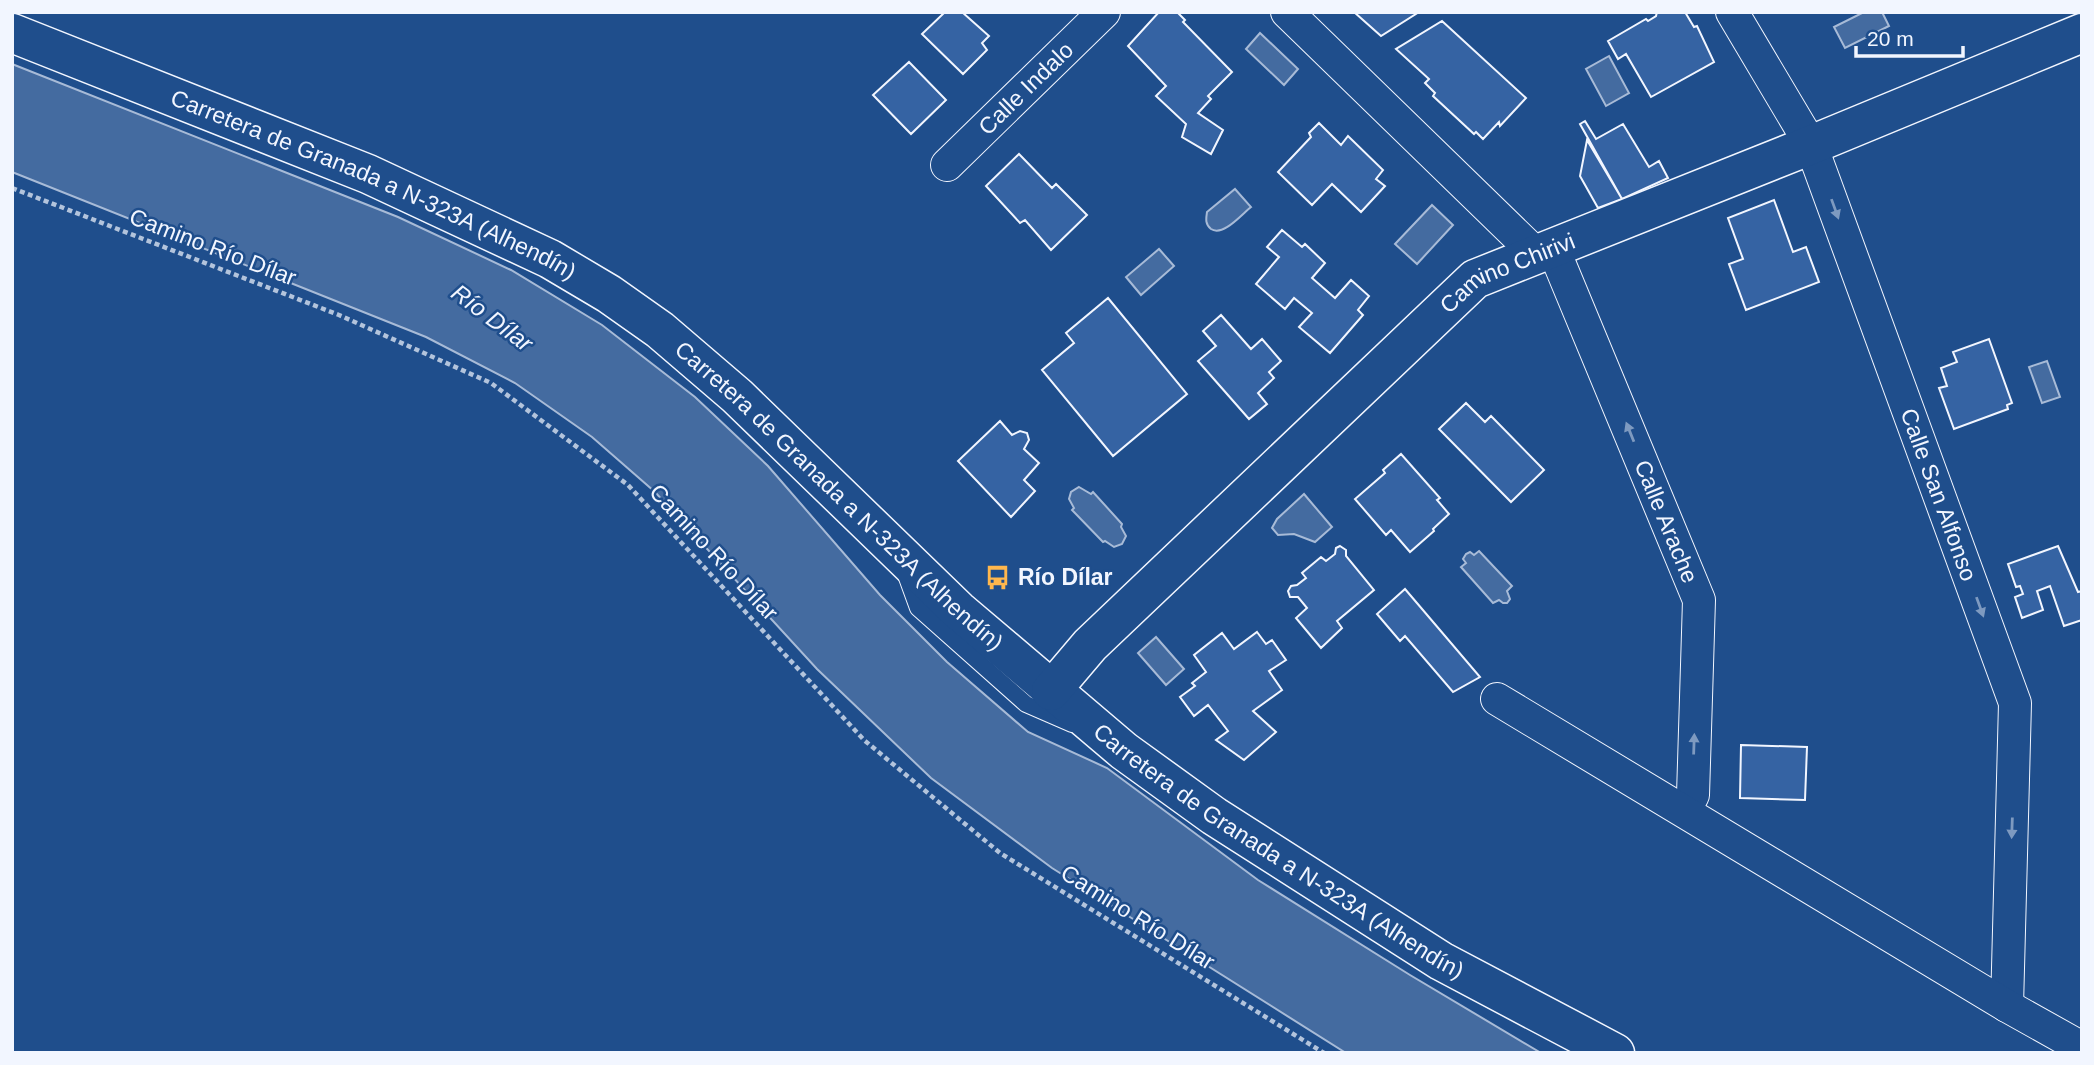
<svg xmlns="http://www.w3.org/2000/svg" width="2094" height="1065" font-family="Helvetica,sans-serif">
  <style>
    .water { fill: #446ba0; stroke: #a8bbd7; stroke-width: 2 }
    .building { fill: #3563a3; stroke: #f2f6ff; stroke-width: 2 }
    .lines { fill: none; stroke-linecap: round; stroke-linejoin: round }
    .lane-casing { stroke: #f2f6ff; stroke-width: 18 }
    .street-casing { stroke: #f2f6ff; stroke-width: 34 }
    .secondary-casing { stroke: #f2f6ff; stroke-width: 41 }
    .path { stroke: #b3c4dc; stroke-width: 4.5; stroke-dasharray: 5 3.5; stroke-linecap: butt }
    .lane { stroke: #1f4e8c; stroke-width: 16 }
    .street { stroke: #1f4e8c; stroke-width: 32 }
    .secondary { stroke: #1f4e8c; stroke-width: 38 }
    .oneway { fill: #7e9ac0 }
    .labels { text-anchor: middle; stroke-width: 5; stroke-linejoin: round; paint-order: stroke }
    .street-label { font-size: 23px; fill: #f2f6ff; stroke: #1f4e8c }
    .poi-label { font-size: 23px; font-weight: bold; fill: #f2f6ff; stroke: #1f4e8c; text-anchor: start }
    .water-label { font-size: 24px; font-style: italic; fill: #f2f6ff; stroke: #1f4e8c }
  </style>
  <rect width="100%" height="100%" fill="#1f4e8c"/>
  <path class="water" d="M1864 12H1882L1889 26 1845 48 1834 27Z
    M1260 33 1298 69 1284 85 1246 49Z
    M1609 56 1629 93 1606 106 1586 69Z
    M12 64 398 217 511 270 602 325 695 397 768 466 880 595 947 662 1028 732 1107 768 1258 880 1410 975 1541 1053H1346L1052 868 931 778 817 669 655 492 592 437 515 383 426 337 12 172Z
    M1235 189 1251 207C1242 214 1223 237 1211 229 1205 224 1206 219 1207 212Z
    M1432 205 1453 225 1417 264 1395 244Z
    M1159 249 1174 266 1141 295 1126 277Z
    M2047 361 2060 397 2042 403 2029 367Z
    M1079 487 1091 494 1093 492 1122 524 1121 527 1126 536 1122 544 1114 547 1105 541 1103 542 1072 510 1074 508 1069 499 1071 492Z
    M1304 494 1332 527 1315 542 1294 534 1278 535 1272 528 1277 519Z
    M1479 551 1512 586 1507 591 1510 599 1507 603H1503L1499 600 1493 603 1461 567 1466 563 1463 559 1466 554 1470 552 1474 555Z
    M1156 637 1184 669 1166 685 1138 653Z"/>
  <path class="building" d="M945 12H962L989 36 982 43 987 50 963 74 922 34Z
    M1159 12H1177L1185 20 1183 22 1232 72 1208 96 1211 99 1198 113 1223 130 1211 154 1182 137 1186 124 1156 96 1166 86 1128 46Z
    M1354 12H1419L1381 36Z
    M1657 12H1685L1694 27 1697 26 1714 62 1651 97 1626 54 1618 59 1608 41 1646 19 1648 21 1656 16Z
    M1442 21 1526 98 1500 126 1499 122 1483 139 1476 132 1474 134 1433 96 1435 93 1425 83 1429 79 1396 49Z
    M909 62 946 100 911 134 873 95Z
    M1585 121 1596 139 1623 124 1649 167 1659 161 1668 178 1622 199 1580 124Z
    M1319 123 1341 145 1348 136 1383 170 1376 179 1385 186 1361 212 1332 184 1312 205 1278 172 1311 137 1309 133Z
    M1587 140 1622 199 1598 208 1580 176Z
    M1019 154 1052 188 1056 184 1087 215 1051 250 1025 220 1020 223 986 186Z
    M1774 200 1793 252 1806 247 1819 282 1746 310 1729 264 1743 259 1728 218Z
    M1282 230 1302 247 1305 244 1325 263 1312 278 1335 298 1351 280 1369 296 1358 310 1363 315 1330 353 1299 327 1312 313 1294 298 1285 309 1256 284 1279 257 1267 247Z
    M1108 298 1187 394 1113 456 1042 370 1074 343 1066 333Z
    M1221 315 1251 349 1262 339 1281 361 1269 372 1274 378 1258 393 1267 404 1249 419 1198 361 1216 346 1203 331Z
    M1989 339 2012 403 2007 405 2008 409 1954 429 1939 388 1947 386 1941 368 1957 362 1953 352Z
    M1466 403 1485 422 1491 416 1544 470 1511 502 1439 429Z
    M1000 421 1012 435 1020 431 1027 433 1029 440 1024 449 1039 463 1024 480 1035 491 1011 517 958 461Z
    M1401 454 1440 498 1437 500 1449 514 1433 529 1434 531 1410 552 1391 530 1386 535 1355 499 1385 473 1383 470Z
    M1340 546 1346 550V556L1374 590 1337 621 1342 628 1321 648 1296 618 1307 608 1298 597H1290L1288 591 1291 586 1297 585 1306 578 1302 573 1321 557 1326 561 1335 554 1336 548Z
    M2058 546 2078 592 2082 591V620L2064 626 2050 586 2037 591 2043 610 2022 618 2015 597 2023 594 2020 586 2016 587 2008 564Z
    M1405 589 1480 677 1453 692 1405 636 1400 641 1377 614Z
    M1257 632 1266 644 1272 640 1286 660 1269 671 1282 690 1253 711 1276 732 1244 760 1216 740 1228 731 1208 705 1194 716 1180 697 1195 686 1192 683 1206 672 1194 655 1222 633 1234 649Z
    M1741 745 1807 747 1805 800 1740 798Z"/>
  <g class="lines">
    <defs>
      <path id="lane" d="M906 575 918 608 1026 704 1072 724"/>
      <g id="street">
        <path d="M1287 12 1536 254"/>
        <path id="s1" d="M1732 12 1811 145 2015 703 2007 1006"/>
        <path id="s2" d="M947 165 1104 12"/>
        <path id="s3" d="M1553 248 1699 600 1693 795 1685 810"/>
        <path d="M1497 699 2007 1006 2082 1048"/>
      </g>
      <g id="secondary">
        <path id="s4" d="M12 33 368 174 550 259 609 294 660 330 737 396 958 610 1124 751 1214 816 1441 961 1615 1053"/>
        <path id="s5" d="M1051 691 1090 645 1475 279 1811 145 2082 33"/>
      </g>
    </defs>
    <use href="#lane" class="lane-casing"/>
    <use href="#street" class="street-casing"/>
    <use href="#secondary" class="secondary-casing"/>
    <path class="path" d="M12 188 339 315 491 383 628 485 864 740 1000 853 1324 1053"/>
    <use href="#lane" class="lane"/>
    <use href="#street" class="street"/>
    <use href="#secondary" class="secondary"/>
  </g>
  <defs><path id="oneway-solid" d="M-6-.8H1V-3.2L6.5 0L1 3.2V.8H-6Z" transform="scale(1.75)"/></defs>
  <g class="oneway">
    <use href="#oneway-solid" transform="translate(1835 209) rotate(70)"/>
    <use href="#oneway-solid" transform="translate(1630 432) rotate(-112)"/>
    <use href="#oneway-solid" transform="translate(1980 607) rotate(70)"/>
    <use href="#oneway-solid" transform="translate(1694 744) rotate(-88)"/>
    <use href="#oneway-solid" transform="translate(2012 828) rotate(92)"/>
  </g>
  <defs>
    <symbol id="bus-bare" viewBox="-9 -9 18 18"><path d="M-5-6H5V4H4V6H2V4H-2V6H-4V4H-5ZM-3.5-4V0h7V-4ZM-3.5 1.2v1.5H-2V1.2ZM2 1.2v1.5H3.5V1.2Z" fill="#ffb74d" stroke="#1f4e8c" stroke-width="2.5" paint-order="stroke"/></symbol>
  </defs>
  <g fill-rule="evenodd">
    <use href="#bus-bare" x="980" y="560" width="35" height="35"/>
  </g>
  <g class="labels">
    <g class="street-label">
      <text dy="8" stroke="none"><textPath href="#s2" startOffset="110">Calle Indalo</textPath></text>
      <text dy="8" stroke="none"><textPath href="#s4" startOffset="392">Carretera de Granada a N-323A (Alhendín)</textPath></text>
      <text transform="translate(213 247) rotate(21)" y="8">Camino Río Dílar</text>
      <text dy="8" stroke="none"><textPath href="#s5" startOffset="623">Camino Chirivi</textPath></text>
      <text dy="8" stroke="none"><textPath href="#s1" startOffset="527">Calle San Alfonso</textPath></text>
      <text dy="8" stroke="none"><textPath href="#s4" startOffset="959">Carretera de Granada a N-323A (Alhendín)</textPath></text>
      <text dy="8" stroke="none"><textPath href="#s3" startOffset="296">Calle Arache</textPath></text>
      <text transform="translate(714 552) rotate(47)" y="8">Camino Río Dílar</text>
      <text dy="8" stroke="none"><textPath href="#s4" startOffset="1526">Carretera de Granada a N-323A (Alhendín)</textPath></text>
      <text transform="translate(1138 917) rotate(32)" y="8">Camino Río Dílar</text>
    </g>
    <g class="poi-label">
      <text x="1018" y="585">Río Dílar</text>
    </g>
    <g class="water-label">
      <text transform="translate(492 318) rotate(37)" y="8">Río Dílar</text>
    </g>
  </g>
  <rect width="2094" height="1065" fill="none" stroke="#f2f6ff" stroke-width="28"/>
  <path d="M1856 46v10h107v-10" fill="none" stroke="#f2f6ff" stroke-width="3.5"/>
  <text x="1867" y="46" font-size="21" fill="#f2f6ff" stroke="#1f4e8c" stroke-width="5" paint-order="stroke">20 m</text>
</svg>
